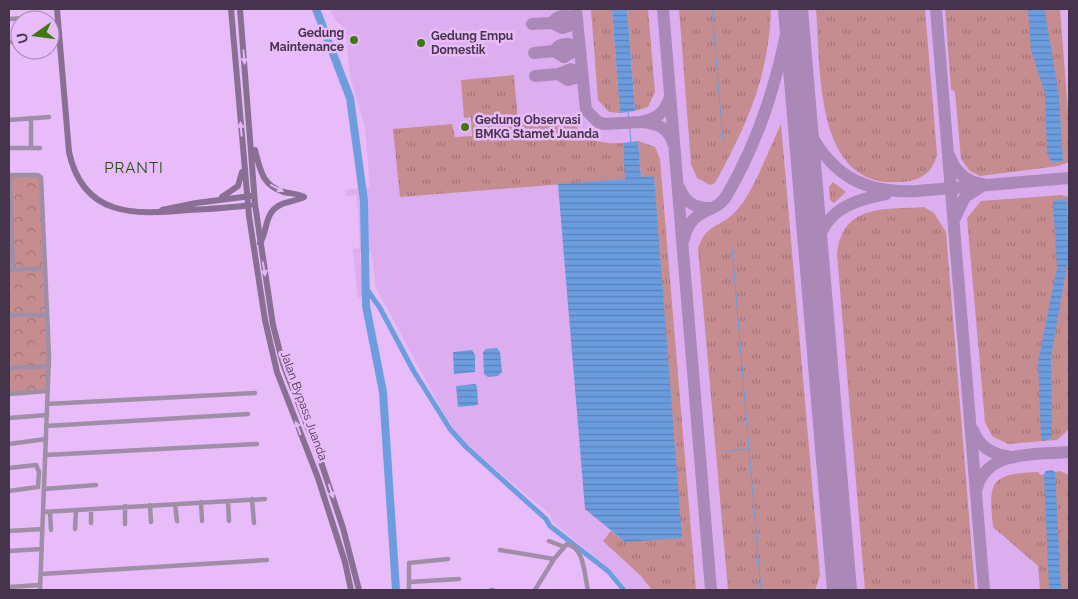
<svg xmlns="http://www.w3.org/2000/svg" width="1078" height="599" font-family="Raleway,sans-serif">
  <style>
    .built { fill: #dcaeef }
    .grass { fill: url(#grass-tufts) }
    .park { fill: url(#park-crowns) }
    .water { fill: url(#water-rules) }
    .lines { fill: none; stroke-linecap: round; stroke-linejoin: round }
    .stream { stroke: #6b9ddf; stroke-width: 1 }
    .canal { stroke: #6b9ddf; stroke-width: 5 }
    .river { stroke: #6b9ddf; stroke-width: 8 }
    .taxiway { stroke: #aa88b8; stroke-width: 12 }
    .runway { stroke: #aa88b8; stroke-width: 30 }
    .street { stroke: #a08ea8; stroke-width: 4.5 }
    .secondary { stroke: #896f94; stroke-width: 6 }
    .oneway { fill: #e2b8f4 }
    .poi-dot { fill: #3d7811; stroke: #e7bcf9; stroke-width: 2 }
    .labels { text-anchor: middle; stroke-width: 5; stroke-linejoin: round; paint-order: stroke }
    .poi-label { font-size: 12px; font-weight: bold; fill: #46344d; stroke: #e7bcf9; text-anchor: start }
    .street-label { font-size: 12px; fill: #46344d; stroke: #e7bcf9 }
    .quarter-label { font-size: 15px; letter-spacing: 1px; fill: #284e10; stroke: #e7bcf9 }
  </style>
  <defs>
    <pattern id="grass-tufts" width="24" height="20" patternUnits="userSpaceOnUse" patternTransform="scale(1.25)"><rect width="24" height="20" fill="#c68d90"/><path d="M3 7l-1-3M5 7V3M7 7l1-3M15 17l-1-3M17 17v-4M19 17l1-3" fill="none" stroke="#a37478"/></pattern>
    <pattern id="park-crowns" width="20" height="18" patternUnits="userSpaceOnUse" patternTransform="scale(1.25)"><rect width="20" height="18" fill="#c68d90"/><path d="M2 6a3 3 0 1 1 6 0M12 15a3 3 0 1 1 6 0" fill="none" stroke="#a37478"/></pattern>
    <pattern id="water-rules" width="6" height="5" patternUnits="userSpaceOnUse" patternTransform="scale(1.25)"><rect width="6" height="5" fill="#6b9ddf"/><path d="M0 2.5h6" fill="none" stroke="#5a81b7"/></pattern>
  </defs>
  <rect width="100%" height="100%" fill="#e7bcf9"/>
  <path class="built" d="M330 9H1069V590H629L610 569 553 522 550 514 471 449 454 429 443 412 376 288 371 253 360 254 364 296 358 298 353 249 360 248 357 195 346 196 345 190 370 187 365 127 350 77 346 34 342 26 335 20Z"/>
  <path class="grass" d="M591 9H612L620 113 609 112 598 100Z
    M627 9H648L655 92 648 107 635 111Z
    M679 9H771C769 76 747 125 715 183L710 185 697 178 691 164Z
    M816 9H925L937 154C933 173 920 181 901 182 813 190 821 67 816 9Z
    M945 9H1060L1069 124V162L1058 166 980 176 970 171 961 159 955 92 951 89Z
    M514 75 518 121 571 117C580 139 601 145 623 143L626 179 400 197 393 129 452 124 455 137 472 136 471 117 464 118 461 80Z
    M781 124 820 575 815 590H728L698 249C705 224 720 228 735 212 753 194 769 149 781 124Z
    M638 141 655 147 660 159 696 590H652L641 576 603 541 611 531 625 542 655 192 654 177H641Z
    M833 182 846 192 834 203 830 200 829 187Z
    M1061 195 1069 197V429L1057 440 1008 444 992 436 985 422 967 218 981 201Z
    M924 207 934 213 946 232 975 590H865L837 254C843 203 884 210 924 207Z
    M1060 471 1069 475V590H1040L1038 566 993 527C988 480 991 474 1038 472L1041 475Z"/>
  <path class="park" d="M9 175 40 176 49 348 47 391 9 394Z"/>
  <path class="water" d="M612 9H627L635 111 620 113Z
    M1028 9H1044L1045 12 1059 96 1063 161 1052 163 1047 153 1045 94 1031 50Z
    M638 141 641 177 654 176 682 538 625 542 585 509 558 184 625 179 623 143Z
    M1065 199 1067 202 1068 259 1051 357 1052 438 1043 441 1041 439 1038 362 1057 268 1053 201Z
    M497 348 500 352 502 372 498 376 488 377 484 374 483 352 486 349Z
    M472 350 475 355V372L454 374 453 352Z
    M475 384 477 386 478 405 458 407 456 386Z
    M1052 470 1055 472 1061 590H1049L1044 474 1046 471Z"/>
  <g class="lines">
    <path class="stream" d="M712 9 723 141
      M628 111 631 142
      M732 248 761 590
      M726 451 749 449"/>
    <path class="canal" d="M366 288 380 308 413 370 450 429 466 447 546 519 550 526 608 571 624 590"/>
    <path class="river" d="M316 9 350 98 364 201 366 306 383 392 396 590"/>
    <path class="taxiway" d="M576 9 586 110 598 122 604 124 641 122
      M663 9 711 590
      M936 9 984 590
      M532 24 552 23C559 13 567 15 577 20L571 25 562 28 552 23
      M534 53 554 51C561 41 569 43 579 48L564 57 554 51
      M558 74 568 80 582 76
      M535 76 558 74 571 69 582 75
      M670 96C666 112 657 119 641 122 656 123 668 127 673 143
      M803 120C828 172 859 194 917 191L1069 178
      M950 157C955 172 967 182 982 184
      M680 189C686 203 695 208 710 208
      M955 218 965 197 981 187
      M684 239C691 206 716 215 727 195 761 137 779 75 791 9
      M814 258C820 214 846 201 886 194
      M973 430C979 447 993 455 1011 457
      M977 488C987 449 1038 455 1069 452"/>
    <path class="runway" d="M793 9 842 590"/>
    <path class="street" d="M9 19 25 18
      M9 42H20
      M9 120 49 117
      M9 148H40
      M31 148V118
      M9 175H38L41 177 49 356 40 590
      M10 175 13 270
      M9 270 45 268
      M9 315H47
      M9 368 49 366
      M9 394 48 391
      M47 404 255 393
      M9 418 47 415
      M46 426 248 414
      M9 444 46 439
      M45 455 257 444
      M9 468 36 465 39 472 38 487 9 491
      M44 489 96 485
      M252 499 254 523
      M228 501 229 521
      M201 502 202 521
      M175 504 177 521
      M150 505 151 522
      M125 506V524
      M91 509V523
      M43 512 265 499
      M50 512 51 530
      M75 529 76 510
      M9 531 42 529
      M549 541 562 546
      M500 550 554 559
      M9 551 42 549
      M41 574 267 560
      M409 582 459 579
      M9 587 40 585
      M409 590V563L448 559
      M491 590H493
      M535 590 554 559 567 544C585 548 584 575 588 590"/>
    <path class="secondary" d="M57 9 69 152C83 217 134 215 188 210 209 209 230 208 250 205
      M231 9 249 216 265 320 277 372 318 478 345 562 351 590
      M240 9 255 204 273 325 283 364 319 456 343 528 359 590
      M255 150C260 169 262 186 284 192 291 194 297 193 304 197
      M222 197 238 186 242 172
      M162 210 196 203 251 196
      M260 243C268 231 264 213 280 205 288 201 297 201 304 197"/>
  </g>
  <defs><path id="oneway-solid" d="M-6-.8H1V-3.2L6.5 0L1 3.2V.8H-6Z" transform="scale(1.25)"/></defs>
  <g class="oneway">
    <use href="#oneway-solid" transform="translate(244 57) rotate(85)"/>
    <use href="#oneway-solid" transform="translate(241 129) rotate(-95)"/>
    <use href="#oneway-solid" transform="translate(277 188) rotate(27)"/>
    <use href="#oneway-solid" transform="translate(264 269) rotate(81)"/>
    <use href="#oneway-solid" transform="translate(298 428) rotate(-111)"/>
    <use href="#oneway-solid" transform="translate(331 491) rotate(71)"/>
  </g>
  <g class="poi-dot">
    <circle cx="354" cy="40" r="5"/>
    <circle cx="421" cy="43" r="5"/>
    <circle cx="465" cy="127" r="5"/>
  </g>
  <g class="labels">
    <g class="poi-label">
      <text x="344" y="37" text-anchor="end">Gedung<tspan x="344" dy="14">Maintenance</tspan></text>
      <text x="431" y="40">Gedung Empu<tspan x="431" dy="14">Domestik</tspan></text>
      <text x="475" y="124">Gedung Observasi<tspan x="475" dy="14">BMKG Stamet Juanda</tspan></text>
    </g>
    <g class="street-label">
      <text transform="translate(304 406) rotate(70)" y="4">Jalan Bypass Juanda</text>
    </g>
    <g class="quarter-label">
      <text x="134" y="173">PRANTI</text>
    </g>
  </g>
  <rect width="1078" height="599" fill="none" stroke="#46344d" stroke-width="20"/>
  <g transform="translate(35 35) rotate(256)"><circle r="24" fill="#e7bcf9" stroke="#a786b4"/>
  <path d="M0-4L9 19L0 12L-9 19Z" fill="#3d7811"/>
  <text y="-8" font-size="14" font-weight="bold" text-anchor="middle" fill="#46344d">U</text>
  </g>
</svg>
